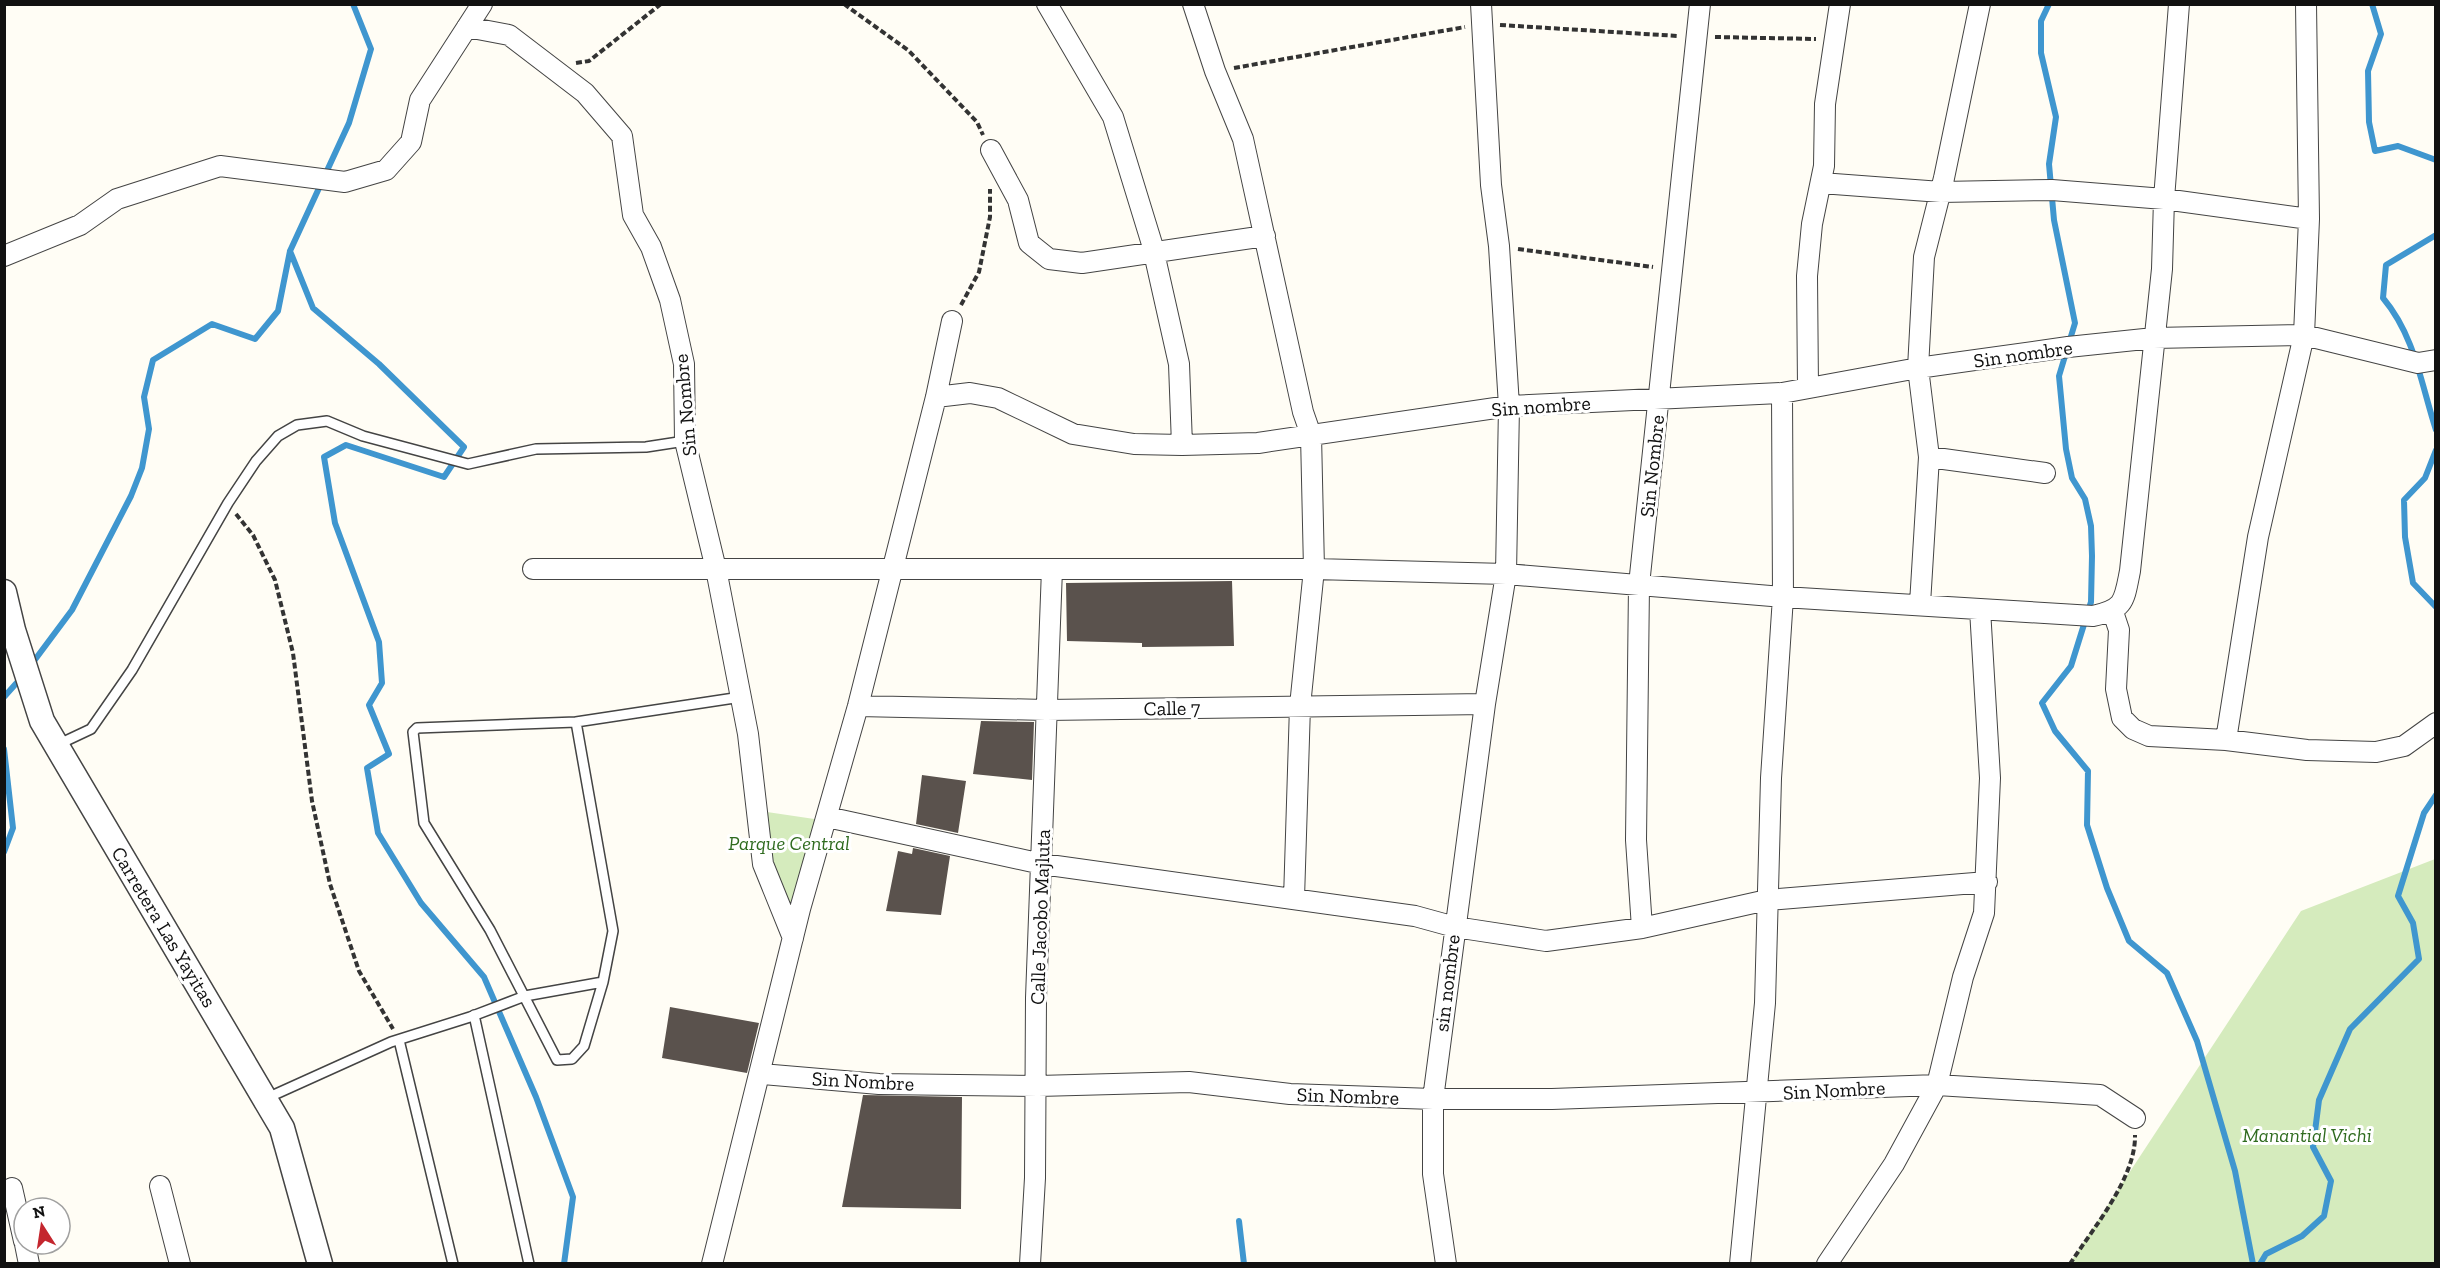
<svg xmlns="http://www.w3.org/2000/svg" width="2440" height="1268" font-family="'Zilla Slab',serif">
  <style>
    .green { fill: #d5ebbd }
    .lines { fill: none; stroke-linecap: round; stroke-linejoin: round }
    .stream { stroke: #3f96cf; stroke-width: 6 }
    .building { fill: #5a524d }
    .service-casing { stroke: #444; stroke-width: 12 }
    .minor-casing { stroke: #444; stroke-width: 22 }
    .tertiary-casing { stroke: #444; stroke-width: 27 }
    .path { stroke: #333; stroke-width: 4; stroke-dasharray: 6 3; stroke-linecap: butt }
    .service { stroke: #fff; stroke-width: 9 }
    .minor { stroke: #fff; stroke-width: 20 }
    .tertiary { stroke: #fff; stroke-width: 24 }
    .labels { text-anchor: middle; stroke-width: 6; stroke-linejoin: round; paint-order: stroke }
    .street-label { font-size: 20px; fill: #111; stroke: #fff }
    .park-label { font-size: 20px; font-style: italic; fill: #2f6b1f; stroke: #fff }
  </style>
  <rect width="100%" height="100%" fill="#fffdf5"/>
  <path class="green" d="M760 811 821 820 792 930 764 863Z
    M2435 859V1263H2070L2301 911Z"/>
  <g class="lines">
    <path class="stream" d="M2049 4 2041 21V53L2056 117 2049 164 2054 220 2075 323 2059 376 2066 449 2072 478 2085 499 2091 526 2092 556 2091 602 2071 666 2042 703 2055 731 2088 771 2087 825 2107 888 2129 941 2167 973 2197 1041 2235 1171 2253 1264
      M2372 4 2381 34 2368 71 2369 122 2375 151 2398 146 2436 160
      M2436 235 2386 265 2383 298C2415 336 2421 384 2436 430
      M290 251 313 308 379 364 464 447 444 477 346 445 324 457 335 523 379 642 382 683 369 705 389 754 367 768 378 833 421 903 484 977 536 1097 573 1197 564 1264
      M2436 450 2425 478 2404 500 2405 537 2413 583 2436 607
      M31 665 72 610 131 496 142 468 149 429 144 397 153 360 212 324 255 339 278 311 290 251 349 123 371 49 353 4
      M4 697 21 678
      M4 749 13 828 4 852
      M1239 1221 1244 1264
      M2260 1264 2266 1254 2302 1236 2324 1216 2331 1181 2313 1147 2319 1100 2350 1029 2419 959 2413 923 2398 896 2424 813 2436 795"/>
  </g>
  <path class="building" d="M1232 581 1234 646 1142 647V643L1067 641 1066 583Z
    M981 721 1034 722 1032 780 973 774Z
    M922 775 966 781 958 833 916 824Z
    M913 848 950 856 941 915 886 911 898 851 912 854Z
    M670 1007 759 1023 747 1073 662 1058Z
    M863 1095 962 1097 961 1209 842 1207Z"/>
  <g class="lines">
    <defs>
      <path id="service" d="M576 722 613 931 603 982 584 1046 572 1059 557 1060 490 930 424 823 413 732 417 728 576 722 741 697
        M57 745 91 729 132 670 228 503 256 461 278 436 297 425 327 421 363 436 468 464 536 449 646 447 685 441
        M474 1015 529 1264
        M399 1040 453 1264
        M267 1098 391 1042 470 1017 525 996 603 982"/>
      <path id="minor" d="M1047 4 1113 117 1152 244 1179 364 1182 445
        M1193 4 1215 71 1243 139 1303 412 1311 435 1314 569 1300 706 1294 899
        M467 27 509 35 585 93 622 136 633 215 651 247 670 300 684 364 685 441 716 569 748 734 763 864 793 938
        M991 150 1018 200 1029 243 1049 259 1082 263 1265 236
        M1821 183 1941 192 2052 190 2164 199 2309 219
        M4 256 80 225 117 199 220 166 345 182 386 170 411 142 420 100 482 4
        M1808 388 1807 276 1812 224 1824 166 1825 104 1840 4
        M936 397 970 393 998 398 1073 434 1134 444 1182 445 1258 443 1509 406 1782 393 1918 368 2068 347 2154 338 2304 335 2418 363 2436 360
        M1929 457 2045 473
        M533 569H1314L1506 574 1783 597 2093 616C2125 609 2124 601 2130 571L2162 269 2164 199 2179 4
        M1920 604 1929 457 1918 368 1924 257 1944 178 1980 4
        M2113 612 2119 630 2116 689 2122 718 2133 729 2149 736 2226 740 2307 750 2376 752 2404 746 2436 723
        M858 706 1046 710 1485 704
        M2226 740 2258 537 2304 335 2309 219 2306 4
        M827 817 1042 864 1415 916 1455 927 1546 941 1642 928 1767 900 1987 882
        M1642 928 1636 840 1639 585 1700 4
        M761 1074 879 1084 1038 1086 1189 1082 1290 1094 1433 1099H1552L1937 1085 2100 1095 2135 1118
        M160 1186 180 1264
        M12 1188 24 1241
        M25 1244 29 1264
        M712 1264 800 909 858 706 936 397 952 321
        M1030 1264 1035 1178 1036 998 1052 569
        M1446 1264 1433 1174V1099L1485 704 1506 574 1509 406 1499 246 1491 185 1481 4
        M1740 1264 1765 1003 1771 778 1783 597 1782 393
        M1827 1264 1894 1164 1937 1085 1963 977 1984 913 1990 778 1980 609"/>
      <path id="tertiary" d="M4 592 13 630 42 721 282 1128 320 1264"/>
    </defs>
    <use href="#service" class="service-casing"/>
    <use href="#minor" class="minor-casing"/>
    <use href="#tertiary" class="tertiary-casing"/>
    <path class="path" d="M844 4 908 50 977 122 983 135
      M1500 25 1678 36
      M1715 37 1816 39
      M576 63 589 61 661 4
      M1234 68 1465 27
      M1518 249 1653 267
      M961 305 979 272 990 217V189
      M236 514 253 535 275 580 293 653 312 801 330 884 359 971 393 1029
      M2070 1264C2093 1228 2136 1178 2135 1135"/>
    <use href="#service" class="service"/>
    <use href="#minor" class="minor"/>
    <use href="#tertiary" class="tertiary"/>
  </g>
  <g class="labels">
    <g class="street-label">
      <text transform="translate(2023 354) rotate(-8)" y="7">Sin nombre</text>
      <text transform="translate(685 405) rotate(-95)" y="7">Sin Nombre</text>
      <text transform="translate(1541 406) rotate(-4)" y="7">Sin nombre</text>
      <text transform="translate(1652 466) rotate(-84)" y="7">Sin Nombre</text>
      <text transform="translate(1172 708) rotate(-1)" y="7">Calle 7</text>
      <text transform="translate(1040 917) rotate(-88)" y="7">Calle Jacobo Majluta</text>
      <text transform="translate(164 927) rotate(59)" y="7">Carretera Las Yayitas</text>
      <text transform="translate(1447 983) rotate(-83)" y="7">sin nombre</text>
      <text transform="translate(863 1081) rotate(3)" y="7">Sin Nombre</text>
      <text transform="translate(1834 1090) rotate(-3)" y="7">Sin Nombre</text>
      <text transform="translate(1348 1096) rotate(2)" y="7">Sin Nombre</text>
    </g>
    <g class="park-label">
      <text x="789" y="850">Parque Central</text>
      <text x="2307" y="1142">Manantial Vichi</text>
    </g>
  </g>
  <rect width="2440" height="1268" fill="none" stroke="#111111" stroke-width="12"/>
  <g transform="translate(42 1226) rotate(348)"><circle r="28" fill="#ffffff" stroke="#a0a0a0" stroke-width="1.5"/>
  <path d="M0-4.5L10 22L0 15L-10 22Z" fill="#c4262e"/>
  <text y="-9" font-size="16" font-weight="bold" text-anchor="middle" fill="#111111">N</text>
  </g>
</svg>
